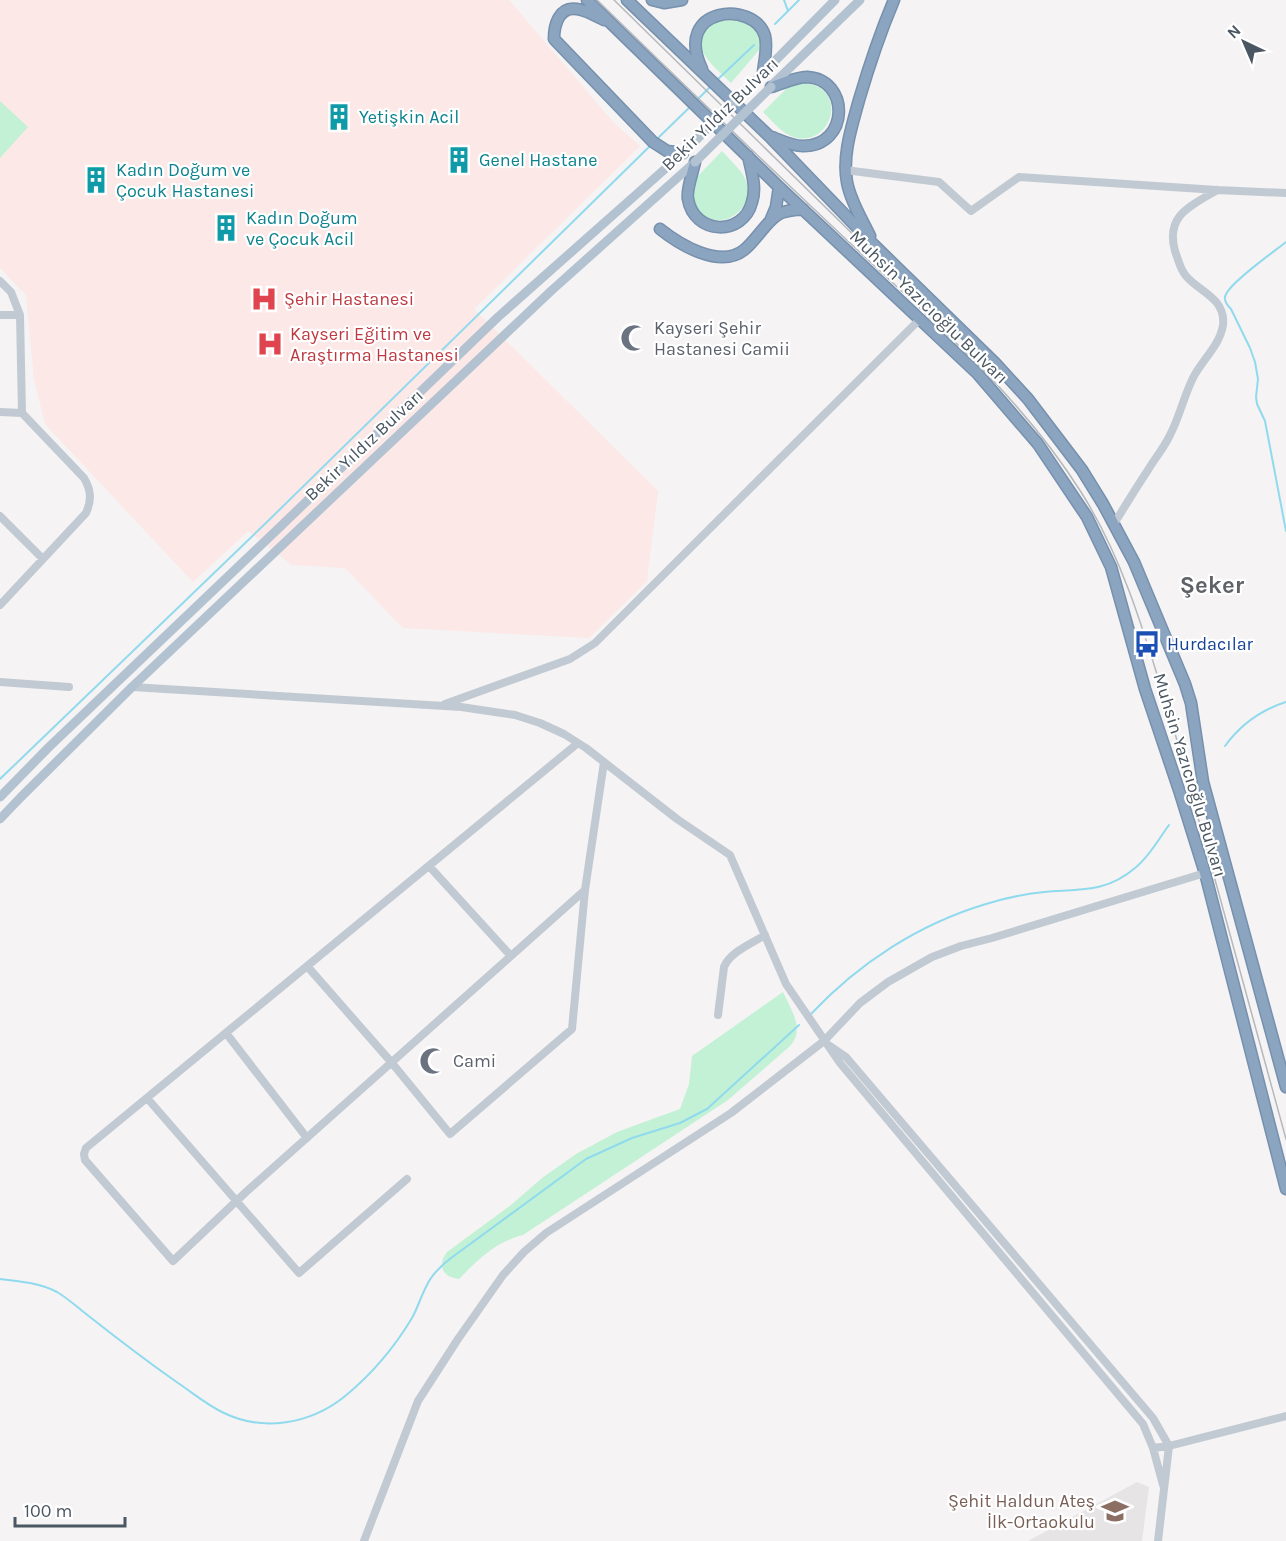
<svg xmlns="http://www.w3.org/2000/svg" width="1286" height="1541" font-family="Karla,sans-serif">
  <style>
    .education { fill: #e6e4e5 }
    .medical { fill: #fce8e6 }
    .green { fill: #c3f1d5 }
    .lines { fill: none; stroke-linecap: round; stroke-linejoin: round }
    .stream { stroke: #90daee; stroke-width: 2 }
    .highway-casing { stroke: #7690ad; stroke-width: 13 }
    .minor { stroke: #c1cad2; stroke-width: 8 }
    .major { stroke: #b3c2d1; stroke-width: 9 }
    .highway { stroke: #8ba5c1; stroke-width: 10 }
    .tram { stroke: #b5b8bd; stroke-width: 1.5 }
    .major-bridge { stroke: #b3c2d1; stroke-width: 9 }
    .labels { text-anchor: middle; stroke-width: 4.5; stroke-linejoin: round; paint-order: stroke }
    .street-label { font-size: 18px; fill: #4a5661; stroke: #fff }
    .culture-label { font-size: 18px; fill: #0d838f; stroke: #fff; text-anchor: start }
    .health-label { font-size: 18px; fill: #be3a42; stroke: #fff; text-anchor: start }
    .worship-label { font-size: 18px; fill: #5b616d; stroke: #fff; text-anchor: start }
    .transit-label { font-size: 18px; fill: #164399; stroke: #fff; text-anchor: start }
    .education-label { font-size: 18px; fill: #785e54; stroke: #fff; text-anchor: end }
    .district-label { font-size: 24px; font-weight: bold; fill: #5f6368; stroke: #fff }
  </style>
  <rect width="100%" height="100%" fill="#f5f3f3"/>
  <path class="education" d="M1137 1482 1149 1487 1142 1541H1028Z"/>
  <path class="medical" d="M0 0H509L613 122 640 146 474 309 658 491 647 581 589 638 403 628 345 568 292 565 248 531 193 582 45 424 34 379 26 295 0 268Z"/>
  <path class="green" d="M713 16 751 20 760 38V49L731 83C719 71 693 52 701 31 703 26 710 20 713 16Z
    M804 83C851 87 831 152 791 136 780 132 771 119 763 112L790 85Z
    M0 101 28 127 0 158Z
    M722 151C728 158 736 165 742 173 766 210 709 243 692 199L695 179Z
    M783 992C791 1010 806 1030 789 1047L728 1100 523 1235C495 1242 478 1260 459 1279 442 1277 437 1265 447 1252L511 1205 542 1178 576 1154 617 1132 680 1109 689 1084 692 1056Z"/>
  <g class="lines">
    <path class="stream" d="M784 0 788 11
      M775 24 799 0
      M717 80 754 45
      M696 101 711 86
      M657 139 692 105
      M1286 242C1275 251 1226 285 1225 297 1224 302 1228 306 1231 309L1250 348 1255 362 1258 379 1256 397 1257 404 1265 421 1286 531
      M1225 746C1241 724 1261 710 1286 702
      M0 779 269 520 651 145
      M811 1014C859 963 919 924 986 904 1005 898 1025 894 1044 892 1079 889 1106 893 1135 868 1149 857 1158 840 1169 825
      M0 1279C19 1281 40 1283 57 1292 69 1299 79 1309 90 1317 119 1340 148 1362 178 1383 193 1393 207 1405 224 1413 263 1432 310 1424 344 1397 371 1375 394 1348 412 1318 418 1307 421 1296 427 1285 432 1274 442 1265 451 1258L586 1159 632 1138 680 1123 707 1109 799 1025"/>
    <defs>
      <path id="highway" d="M587 0 779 187 977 373 1038 444 1087 517 1111 567 1145 689 1179 790 1205 873 1286 1189
        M627 0 769 136 874 245 995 363 1028 399 1082 470 1103 504 1134 562 1185 684 1191 703 1203 782 1286 1087
        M652 0 664 3 682 0
        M604 20C596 16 586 10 577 9 559 6 554 25 554 39L653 142 667 151 683 153
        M702 69C672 6 755 0 765 36 768 48 764 61 763 73
        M771 87C782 84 795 77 807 77 850 79 850 146 803 146 793 146 782 141 772 137
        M695 162C693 172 686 190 688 199 694 235 743 237 752 202 757 187 751 170 748 156
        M771 219 776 207 779 187
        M660 229C680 245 720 269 744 250 757 240 769 216 784 212 790 210 797 210 803 209
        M870 236C862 219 850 200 847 182 842 155 852 126 859 100 869 66 880 33 894 0"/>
    </defs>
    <use href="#highway" class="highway-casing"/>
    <path class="minor" d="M845 170 939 182 971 211 1019 177 1217 190 1286 193
      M0 281 11 292 20 315 22 413 84 478C91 490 92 500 86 513L0 605
      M0 315H20
      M0 412 22 413
      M0 516 43 559
      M1114 524C1125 506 1136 488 1148 470 1155 458 1164 448 1170 435 1180 416 1184 395 1194 376 1203 359 1220 345 1223 325 1226 298 1198 291 1186 276 1180 269 1178 259 1175 251 1165 215 1191 206 1217 190
      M0 682 69 687
      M132 687 461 707 515 715 540 723 564 734 586 748 677 819 730 855 786 984 840 1063 1143 1424 1153 1448 1163 1485
      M445 704 570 659 595 643 920 319
      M578 743 86 1148 84 1154 85 1160 173 1261 246 1192 585 890
      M429 866 511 956
      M307 966 392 1063 450 1134 572 1029 585 890 604 762
      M718 1015 724 967C730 952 751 944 765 935
      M226 1033 307 1138
      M830 1046 846 1057 1153 1418 1169 1446 1158 1541
      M147 1098 299 1273 407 1179
      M1153 1448 1169 1446 1286 1416
      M364 1541 418 1401 458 1339 503 1275 524 1252 546 1233 731 1113 824 1041 860 1003 888 982 932 957 961 946 992 938 1205 873"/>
    <path class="major" d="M763 73 835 0
      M772 85 860 0
      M0 797 49 747 282 525 498 317 683 153
      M0 819 21 797 132 687 551 291 695 162"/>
    <use href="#highway" class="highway"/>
    <path class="tram" d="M597 0C681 82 765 163 850 243 933 321 1020 395 1081 492 1126 563 1148 646 1173 726L1286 1139
      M614 0 867 248"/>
    <path class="major-bridge" d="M683 153 763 73
      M695 162 771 87"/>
  </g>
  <defs>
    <symbol id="building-bare" viewBox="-9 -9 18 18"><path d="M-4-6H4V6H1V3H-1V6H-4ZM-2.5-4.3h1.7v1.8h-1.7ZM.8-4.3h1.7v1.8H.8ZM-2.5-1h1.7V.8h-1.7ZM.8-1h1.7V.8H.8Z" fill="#0f9aa8" stroke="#fff" stroke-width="2.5" paint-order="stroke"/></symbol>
    <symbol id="hospital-bare" viewBox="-9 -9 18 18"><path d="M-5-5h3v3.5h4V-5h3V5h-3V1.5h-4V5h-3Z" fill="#e0444e" stroke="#fff" stroke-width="2.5" paint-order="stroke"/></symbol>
    <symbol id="mosque-bare" viewBox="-9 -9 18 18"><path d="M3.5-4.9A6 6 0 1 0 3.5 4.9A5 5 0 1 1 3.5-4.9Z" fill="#6b7280" stroke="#fff" stroke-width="2.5" paint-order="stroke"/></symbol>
    <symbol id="bus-bare" viewBox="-9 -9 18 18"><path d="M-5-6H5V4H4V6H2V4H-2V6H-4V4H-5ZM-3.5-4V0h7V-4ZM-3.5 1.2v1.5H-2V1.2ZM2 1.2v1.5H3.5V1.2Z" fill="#1a4fb4" stroke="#fff" stroke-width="2.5" paint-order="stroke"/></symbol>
    <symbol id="school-bare" viewBox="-9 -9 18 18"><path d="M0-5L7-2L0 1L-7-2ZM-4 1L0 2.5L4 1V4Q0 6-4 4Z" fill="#8d6e63" stroke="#fff" stroke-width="2.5" paint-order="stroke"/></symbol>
  </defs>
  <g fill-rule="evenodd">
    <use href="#building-bare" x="320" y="98" width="38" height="38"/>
    <use href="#building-bare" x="440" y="141" width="38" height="38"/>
    <use href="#building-bare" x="77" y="161" width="38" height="38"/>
    <use href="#building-bare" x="207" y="209" width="38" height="38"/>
    <use href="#hospital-bare" x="245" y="280" width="38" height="38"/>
    <use href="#mosque-bare" x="615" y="319" width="38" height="38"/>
    <use href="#hospital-bare" x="251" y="325" width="38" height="38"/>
    <use href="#bus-bare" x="1128" y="625" width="38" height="38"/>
    <use href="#mosque-bare" x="414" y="1042" width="38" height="38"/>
    <use href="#school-bare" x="1096" y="1492" width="38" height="38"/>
  </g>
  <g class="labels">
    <g class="street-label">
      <text transform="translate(720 114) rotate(-44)" y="6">Bekir Yıldız Bulvarı</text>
      <text transform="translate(929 307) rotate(44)" y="6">Muhsin Yazıcıoğlu Bulvarı</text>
      <text transform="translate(364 445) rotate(-43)" y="6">Bekir Yıldız Bulvarı</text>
      <text transform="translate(1190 775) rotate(73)" y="6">Muhsin Yazıcıoğlu Bulvarı</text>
    </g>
    <g class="culture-label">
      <text x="359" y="123">Yetişkin Acil</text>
      <text x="479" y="166">Genel Hastane</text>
      <text x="116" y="176">Kadın Doğum ve<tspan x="116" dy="21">Çocuk Hastanesi</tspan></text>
      <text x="246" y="224">Kadın Doğum<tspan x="246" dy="21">ve Çocuk Acil</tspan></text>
    </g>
    <g class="health-label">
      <text x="284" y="305">Şehir Hastanesi</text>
      <text x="290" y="340">Kayseri Eğitim ve<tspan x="290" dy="21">Araştırma Hastanesi</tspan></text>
    </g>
    <g class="worship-label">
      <text x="654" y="334">Kayseri Şehir<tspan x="654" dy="21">Hastanesi Camii</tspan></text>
      <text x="453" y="1067">Cami</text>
    </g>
    <g class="transit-label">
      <text x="1167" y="650">Hurdacılar</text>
    </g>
    <g class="education-label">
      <text x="1095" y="1507">Şehit Haldun Ateş<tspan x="1095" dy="21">İlk-Ortaokulu</tspan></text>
    </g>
    <g class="district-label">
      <text x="1212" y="593">Şeker</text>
    </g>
  </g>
  <g transform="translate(1244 42) rotate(316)" stroke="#ffffff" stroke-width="4.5" paint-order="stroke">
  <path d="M0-4.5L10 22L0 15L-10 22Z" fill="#4a5661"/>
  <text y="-9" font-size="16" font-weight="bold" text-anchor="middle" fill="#4a5661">N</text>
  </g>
  <path d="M15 1517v9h110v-9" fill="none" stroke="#4a5661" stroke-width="3"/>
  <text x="24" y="1517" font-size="18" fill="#4a5661" stroke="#ffffff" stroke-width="4.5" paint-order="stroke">100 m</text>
</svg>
